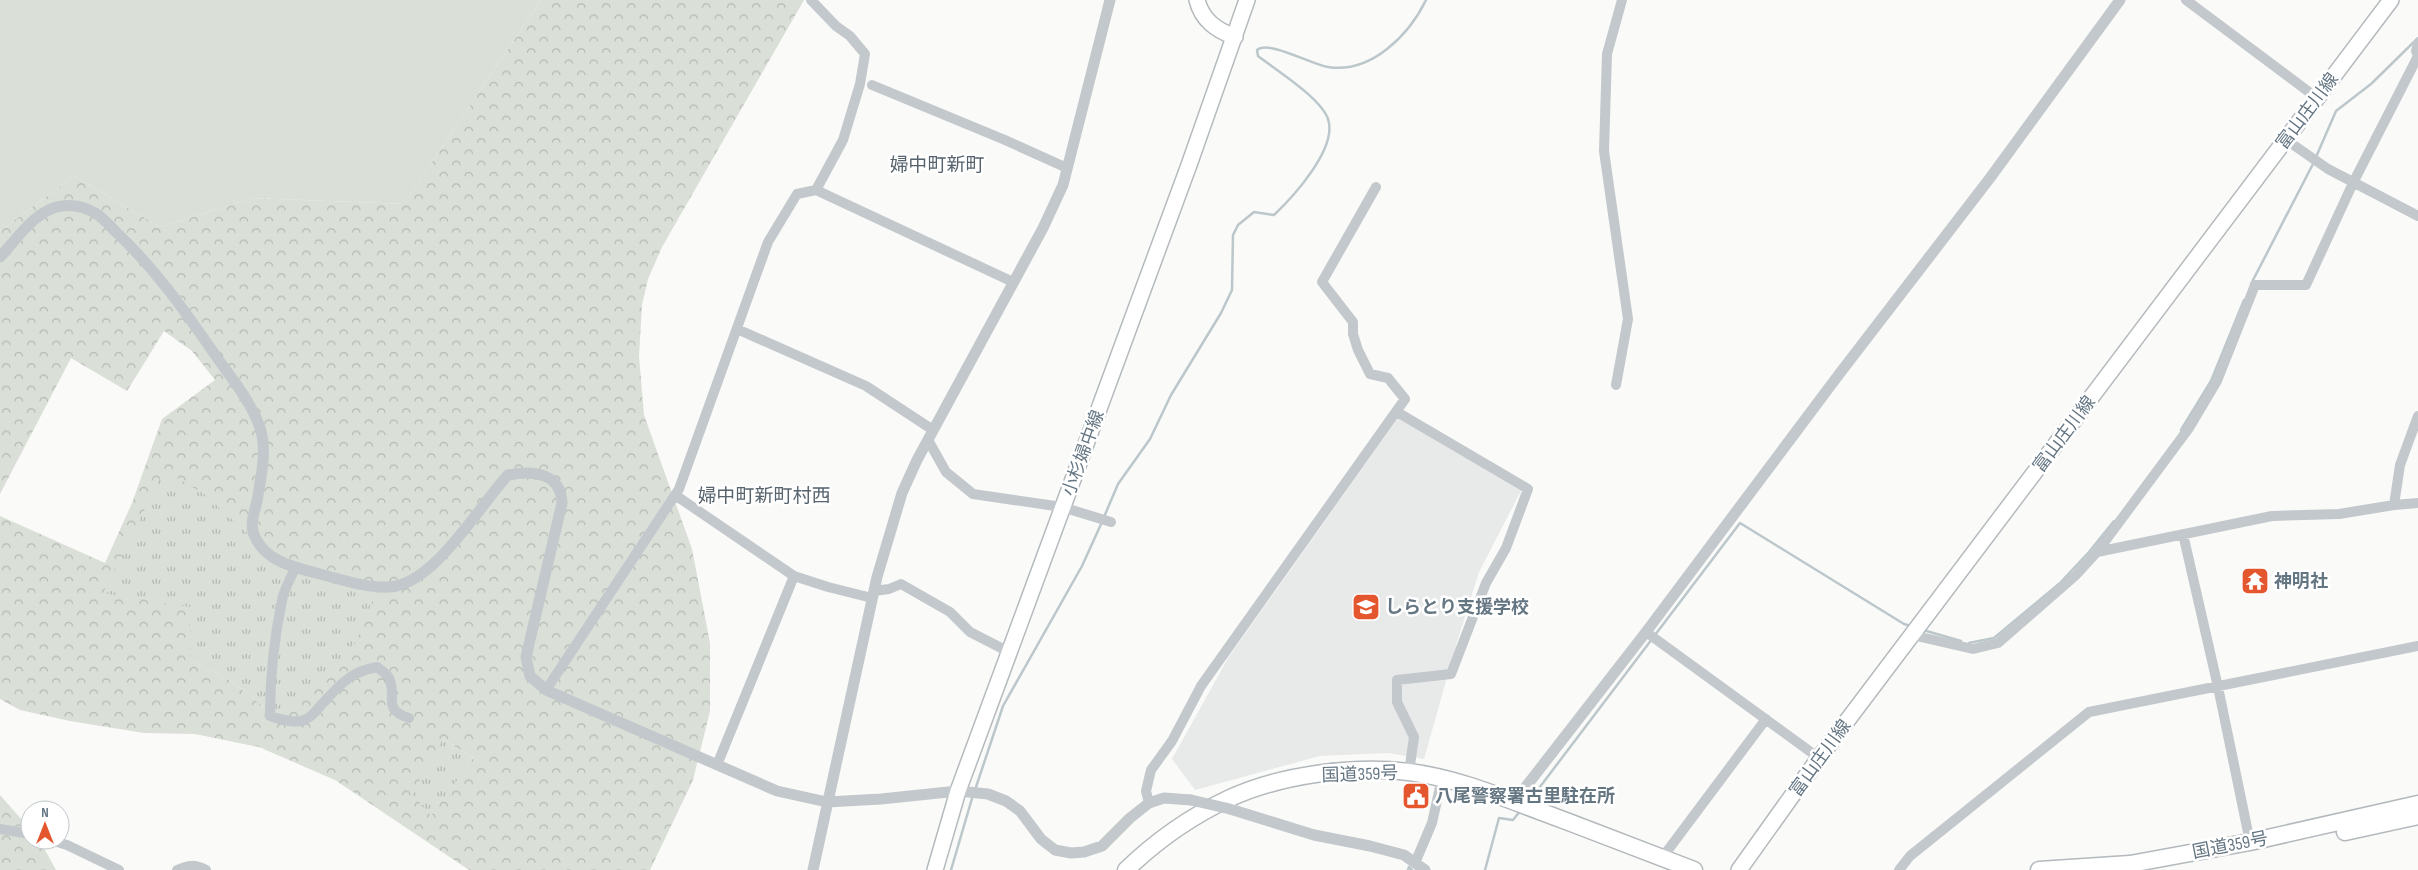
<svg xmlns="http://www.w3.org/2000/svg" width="2418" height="870" font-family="'Sofia Sans Condensed','Noto Sans JP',sans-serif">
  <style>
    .built { fill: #e8e9e9 }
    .green { fill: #dadfd7 }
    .forest { fill: url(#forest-crowns); fill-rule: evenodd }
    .park { fill: url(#park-tufts) }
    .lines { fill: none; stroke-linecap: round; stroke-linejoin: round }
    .stream { stroke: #bbc7cb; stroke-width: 2.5 }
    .primary-casing { stroke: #b5babe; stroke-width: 18 }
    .trunk-casing { stroke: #b4b9bd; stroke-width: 19 }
    .minor { stroke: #c3c8cc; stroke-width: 10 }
    .tertiary { stroke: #c3c8cc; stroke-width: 11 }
    .primary { stroke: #fff; stroke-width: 15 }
    .trunk { stroke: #fff; stroke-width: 16 }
    .tertiary-bridge { stroke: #c3c8cc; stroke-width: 11 }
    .labels { text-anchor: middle; stroke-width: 5; stroke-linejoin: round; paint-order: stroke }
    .street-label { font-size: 18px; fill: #657683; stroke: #fff }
    .poi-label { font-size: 18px; font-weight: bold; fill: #657683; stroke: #fff; text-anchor: start }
    .neighbourhood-label { font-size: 19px; fill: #57646e; stroke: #fff }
  </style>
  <defs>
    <pattern id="forest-crowns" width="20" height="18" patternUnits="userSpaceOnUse" patternTransform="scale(1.25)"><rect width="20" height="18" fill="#dadfd7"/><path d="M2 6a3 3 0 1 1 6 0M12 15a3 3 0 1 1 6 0" fill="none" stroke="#b4b9b4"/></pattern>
    <pattern id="park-tufts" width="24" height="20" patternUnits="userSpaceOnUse" patternTransform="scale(1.25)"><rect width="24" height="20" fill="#dadfd7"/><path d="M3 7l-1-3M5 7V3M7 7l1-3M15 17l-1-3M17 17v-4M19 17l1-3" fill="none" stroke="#b4b9b4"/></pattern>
  </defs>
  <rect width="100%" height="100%" fill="#fafaf8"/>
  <path class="built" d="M1398 418 1521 491 1479 572 1457 642 1424 759 1388 753 1320 756 1195 790 1172 759 1228 658Z"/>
  <path class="green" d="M0 0H541L404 204 253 198 160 227 74 176 0 231Z"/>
  <path class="forest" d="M541 0H804L662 247 648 279 642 305 639 356 644 415 692 549 710 643V711L693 780 650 870H469L335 780 259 747 195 734 144 733 70 721 20 710 0 699V516L105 563 132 503 162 419 215 380 192 351 164 331 127 391 71 358 0 494V231L74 176 160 227 253 198 404 204ZM190 607 281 720 231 681 190 660ZM443 739 473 758 430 815Z
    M0 795 30 829V840L40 841 56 870H0Z"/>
  <path class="park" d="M164 471 203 493 277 560 375 594 356 642 281 720 231 681 190 660V607L103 593Z
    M443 739 473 758 431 816 412 794Z"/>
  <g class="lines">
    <path class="stream" d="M2316 157 2336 111 2371 84 2418 38
      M2251 284 2314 162
      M2181 430 2211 381 2244 300
      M1104 517 1118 484 1150 439 1171 395 1221 313 1232 290 1233 235 1238 225 1254 212 1274 215C1293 197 1338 148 1328 119 1321 98 1276 70 1258 56L1257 50C1269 40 1310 64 1328 67 1371 74 1409 35 1426 0
      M1923 630 1961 641
      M1655 635 1740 523 1904 624 1911 626
      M1969 643 1994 638 2060 583 2089 552 2114 521
      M975 790 1003 706 1082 566 1102 522
      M1530 800 1652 639
      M951 870 973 795
      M1408 870 1409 867 1412 870
      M1485 870 1499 818 1513 820 1521 810"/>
    <defs>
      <path id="primary" d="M1197 0C1202 20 1216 30 1235 37
        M935 870 958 791 1189 165 1247 0
        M1739 870 1819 758 2391 0"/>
      <path id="trunk" d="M2345 832 2418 816
        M1126 870C1155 842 1192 816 1228 799 1279 775 1353 765 1409 772 1456 778 1499 796 1542 812 1593 831 1644 851 1694 870
        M2039 870 2130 864 2250 842 2418 804"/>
    </defs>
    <use href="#primary" class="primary-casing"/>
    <use href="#trunk" class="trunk-casing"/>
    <path class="minor" d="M811 0 836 26 850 36 865 54 860 84 843 140 816 190
      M2186 0 2317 98
      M2418 44 2416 51 2418 56
      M872 85 1005 140 1067 168
      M2285 139 2328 169 2418 216
      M737 329 866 386 930 428
      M1616 385 1628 319 1604 151 1607 54 1622 0
      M1397 412 1528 489 1506 548 1486 583 1451 674 1397 680V702L1414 737 1409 772
      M928 440 946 472 973 494 1062 507 1111 522
      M675 495 794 576 717 765
      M2394 505 2400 465 2418 416
      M2183 534 2218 687 2250 842
      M2097 552 2189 428 2217 381 2255 285H2306L2353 183 2418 56
      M295 568C291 578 284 589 282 600 274 639 270 676 270 716 279 719 294 724 304 720 311 718 316 711 321 705 340 685 349 672 377 667 381 670 386 673 389 678 398 697 381 709 409 718
      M794 576 828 587 872 598
      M874 591 889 589 901 584 950 612 970 632 1009 652
      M1646 632 1819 758
      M1912 635 1973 649 1998 643 2076 575 2097 552 2272 516 2339 514 2394 505 2418 503
      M546 690 679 489 768 242 797 194 816 190 1013 282
      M1149 803 1146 791 1151 770 1172 741 1201 686 1405 399 1388 378 1370 374 1358 350 1353 334V322L1322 282 1376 187
      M0 829 30 834
      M51 840 67 845 119 870
      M1662 858 1766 719
      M1415 863 1432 823 1442 778
      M177 870C188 865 195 864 206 870
      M1899 870 1910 856 2089 712 2418 646"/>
    <path class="tertiary" d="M0 257C17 239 36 209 62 206 74 204 87 208 97 214 104 219 110 226 115 231 155 268 187 314 218 359 233 380 250 401 259 425 268 448 261 477 257 501 254 514 249 525 255 537 266 561 293 567 316 573 340 579 365 588 389 587 434 585 479 506 508 475 533 470 561 473 562 503L526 657 530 676 546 690 777 791 827 802 881 799 958 791 988 794 1006 801 1020 811 1041 839 1055 850 1071 853 1084 852 1102 846 1130 818 1149 803 1164 798 1191 800
      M1514 802 1646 632 1840 373 1990 178 2120 0
      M1230 809 1314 835 1370 846 1404 855 1425 870
      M813 870 877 577 902 493 917 460 1043 228 1063 185 1110 0"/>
    <use href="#primary" class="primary"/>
    <use href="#trunk" class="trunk"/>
    <path class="tertiary-bridge" d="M1191 800 1230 809"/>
  </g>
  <defs>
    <symbol id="temple-square" viewBox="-11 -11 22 22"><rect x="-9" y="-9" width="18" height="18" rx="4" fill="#e4572e" stroke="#fff"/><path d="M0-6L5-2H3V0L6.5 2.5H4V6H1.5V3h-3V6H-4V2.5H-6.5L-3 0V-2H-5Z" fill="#fff"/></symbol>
    <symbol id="school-square" viewBox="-11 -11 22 22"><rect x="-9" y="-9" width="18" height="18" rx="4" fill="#e4572e" stroke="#fff"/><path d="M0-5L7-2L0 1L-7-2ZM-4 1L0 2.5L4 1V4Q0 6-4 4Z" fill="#fff"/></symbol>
    <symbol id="civic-square" viewBox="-11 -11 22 22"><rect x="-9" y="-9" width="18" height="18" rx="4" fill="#e4572e" stroke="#fff"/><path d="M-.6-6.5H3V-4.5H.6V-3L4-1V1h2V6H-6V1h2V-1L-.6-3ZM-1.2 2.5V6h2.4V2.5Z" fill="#fff"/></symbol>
  </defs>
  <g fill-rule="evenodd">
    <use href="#temple-square" x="2239" y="565" width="32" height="32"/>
    <use href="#school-square" x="1350" y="591" width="32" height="32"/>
    <use href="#civic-square" x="1400" y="780" width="32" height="32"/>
  </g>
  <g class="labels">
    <g class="street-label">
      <text transform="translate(2307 111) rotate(-53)" y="6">富山庄川線</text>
      <text transform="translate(2064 434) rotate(-53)" y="6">富山庄川線</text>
      <text transform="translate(1083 453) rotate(-70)" y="6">小杉婦中線</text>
      <text transform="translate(1820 758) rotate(-54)" y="6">富山庄川線</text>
      <text transform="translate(1360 774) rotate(-2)" y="6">国道359号</text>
      <text transform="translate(2230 845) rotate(-11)" y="6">国道359号</text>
    </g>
    <g class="poi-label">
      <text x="2274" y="587">神明社</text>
      <text x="1385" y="613">しらとり支援学校</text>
      <text x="1435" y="802">八尾警察署古里駐在所</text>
    </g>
    <g class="neighbourhood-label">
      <text x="937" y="171">婦中町新町</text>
      <text x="764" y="502">婦中町新町村西</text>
    </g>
  </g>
  <g transform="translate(45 825)"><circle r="24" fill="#ffffff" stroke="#c1c8cd"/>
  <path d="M0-4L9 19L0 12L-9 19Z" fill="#e4572e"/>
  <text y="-8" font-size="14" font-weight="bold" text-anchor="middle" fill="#657683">N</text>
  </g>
</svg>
